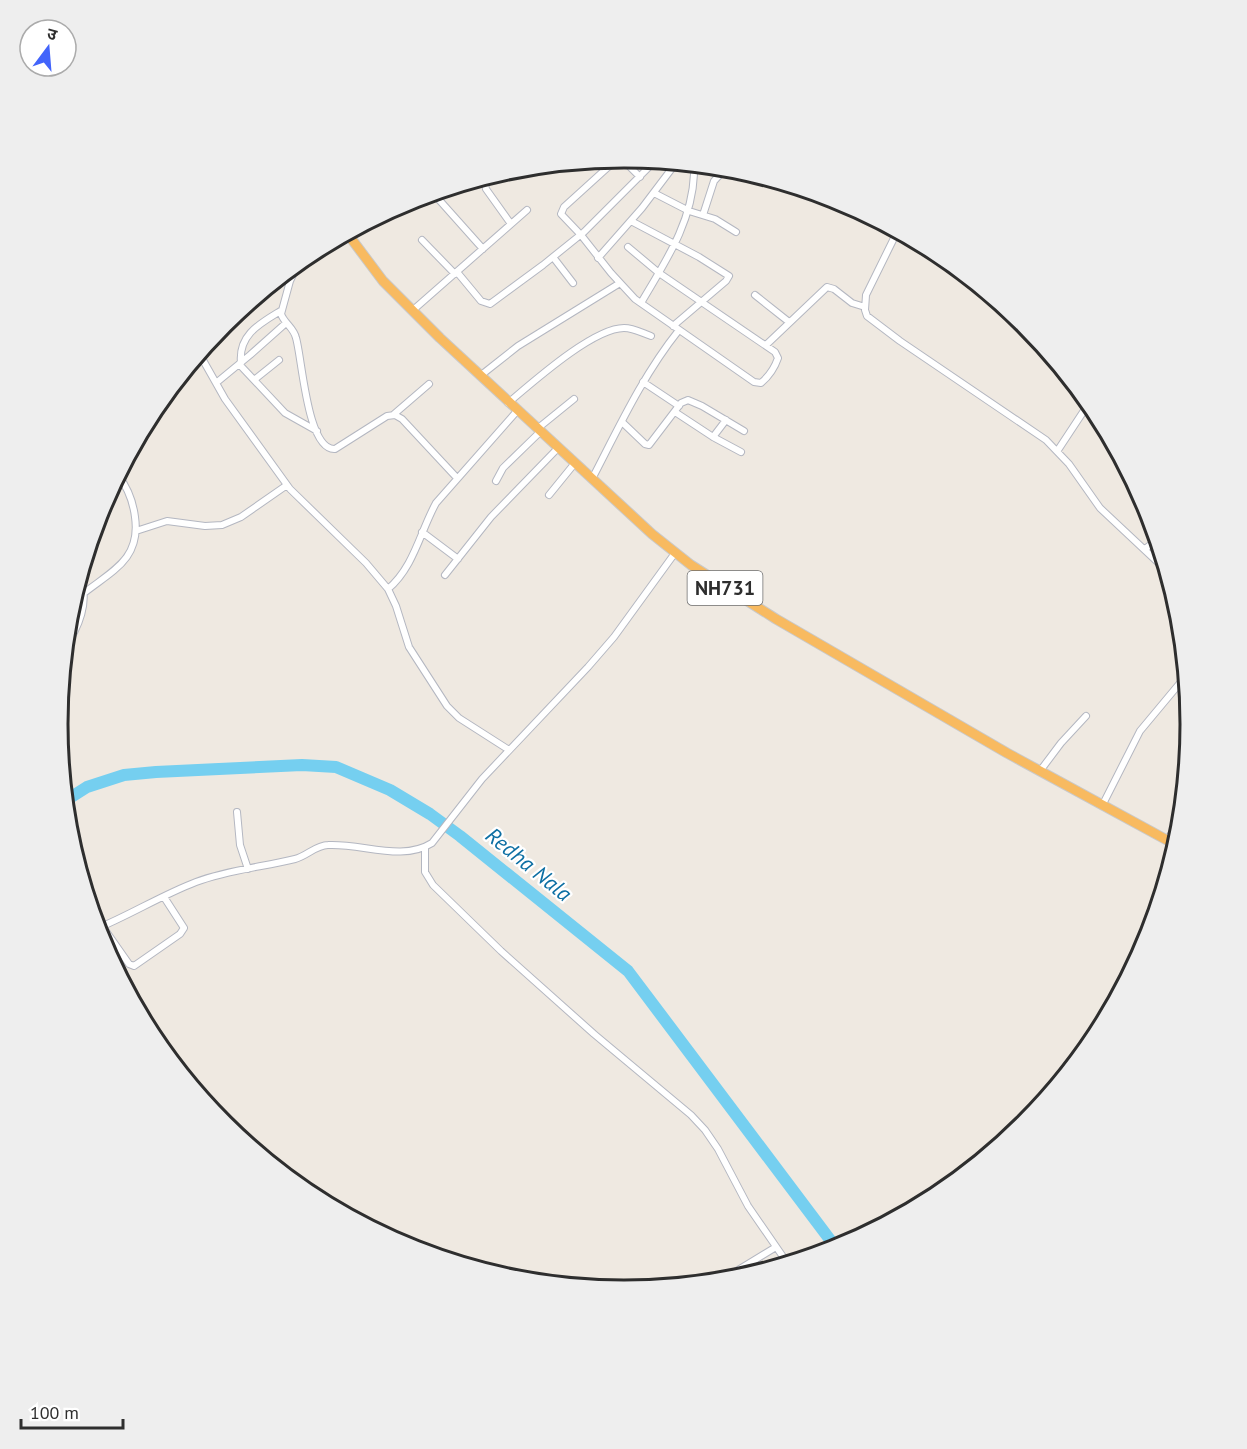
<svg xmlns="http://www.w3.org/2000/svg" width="1247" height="1449" font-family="'PT Sans','Noto Sans Devanagari',sans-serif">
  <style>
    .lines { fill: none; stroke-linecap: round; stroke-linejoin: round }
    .river { stroke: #75cff0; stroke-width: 12 }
    .minor-casing { stroke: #b4b7c1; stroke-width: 8 }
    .trunk-casing { stroke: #c9c9c9; stroke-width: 11 }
    .minor { stroke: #fff; stroke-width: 6 }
    .trunk { stroke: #f8ba60; stroke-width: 9 }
    .labels { text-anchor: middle; stroke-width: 4.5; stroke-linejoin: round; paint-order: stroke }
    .shield { fill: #fff; stroke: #6d6d6d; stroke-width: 1.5 }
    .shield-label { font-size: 20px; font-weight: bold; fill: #2e2e2e }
    .water-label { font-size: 22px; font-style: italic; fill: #0d6fa3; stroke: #fff }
    .rim { fill: none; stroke: #2e2e2e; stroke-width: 3 }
  </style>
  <rect width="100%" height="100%" fill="#efe9e1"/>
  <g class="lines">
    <path class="river" d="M65 801 87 787 124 775 156 772 302 765 336 767 390 790 430 814 460 836 628 971 837 1249"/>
    <defs>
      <path id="minor" d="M621 158 607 168 564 207 561 214 581 235 611 273 635 299 754 382 761 383C768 377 775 367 778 358L775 352 659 273 628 247
        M621 158 640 177
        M484 178 486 189 511 224
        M433 193 483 249
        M654 193 689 211 715 219 736 232
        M703 215 714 181 726 168
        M631 221 699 257 729 276 726 281 673 326
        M897 232 866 295 865 310 867 316 900 341 1046 440 1069 464 1100 508 1165 569
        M422 240 455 274
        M553 257 573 283
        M598 258 642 208 676 163
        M299 262 290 281 281 314C284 323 294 328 296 338 302 357 307 451 335 449L387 416 395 415 402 419 457 478
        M457 272 481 301 490 304 543 265 584 232 655 161
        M755 295 789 322
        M641 303C665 262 692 223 694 174
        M412 311 527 210
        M766 345 827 287 834 289 852 303 865 307
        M200 351 216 335 221 327
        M199 353 225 399 290 489 366 563 388 589 396 606 409 647 447 706 459 718 509 750
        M241 363C238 334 261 323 282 310
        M239 364 285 413 317 431
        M480 376 518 346 620 283
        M1062 377 1079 391
        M254 380 279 360
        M643 382 679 406
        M216 383 250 355 286 323
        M508 403C533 382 593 328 624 328 634 328 642 333 651 336
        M675 412 713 437 741 452
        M393 415 429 384
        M622 422 645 444 649 445 681 403 688 400 702 406 744 431
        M537 429 574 399
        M713 437 726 420
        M1058 450 1089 403
        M592 479C619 427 643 375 679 330
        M496 481 503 468 540 432
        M549 495 575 463
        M136 531 167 521 205 526 222 525 241 517 287 485
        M422 532 458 559
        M1145 549 1157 540
        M445 575 491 517 558 448
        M388 589C414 567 420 532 436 503L517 411
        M84 593C112 571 141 559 135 517 133 501 128 488 118 475
        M64 649C78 629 91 600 79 577
        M1040 771 1061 743 1086 716
        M1102 806 1140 731 1185 677
        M237 812 240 845 248 869
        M1167 840 1180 822
        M425 847V872L433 885 501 951 594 1034 691 1115 705 1130 718 1149 748 1206 788 1264
        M103 927 129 964 134 966 180 934 184 928 164 897
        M96 929C130 915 162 895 196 882 228 870 262 867 295 859 307 856 316 845 328 845 362 843 402 862 432 843L482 779 588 667 614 637 675 553
        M720 1281 776 1247"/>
      <path id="trunk" d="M347 233 383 281 440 338 652 534 691 565 776 619 1007 753 1176 845"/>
    </defs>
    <use href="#minor" class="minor-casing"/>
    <use href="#trunk" class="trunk-casing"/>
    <use href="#minor" class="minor"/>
    <use href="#trunk" class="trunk"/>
  </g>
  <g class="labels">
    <rect class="shield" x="687.5" y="571" width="75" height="34" rx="4.5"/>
    <g class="shield-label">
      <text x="725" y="595">NH731</text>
    </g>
    <g class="water-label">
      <text transform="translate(529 864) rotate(39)" y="8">Redha Nala</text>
    </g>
  </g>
  <path d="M0 0H1247V1449H0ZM68 724a556 556 0 1 1 1112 0a556 556 0 1 1-1112 0Z" fill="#eee" fill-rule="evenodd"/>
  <path class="rim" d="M68 724a556 556 0 1 1 1112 0a556 556 0 1 1-1112 0Z"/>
  <g transform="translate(48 48) rotate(16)"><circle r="28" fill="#ffffff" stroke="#ababab" stroke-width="1.5"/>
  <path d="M0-4.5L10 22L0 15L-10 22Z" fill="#4264fb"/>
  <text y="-9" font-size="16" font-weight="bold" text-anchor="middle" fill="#2e2e2e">उ</text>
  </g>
  <path d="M21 1419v9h102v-9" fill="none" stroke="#2e2e2e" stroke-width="3"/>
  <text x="30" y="1419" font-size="18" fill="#2e2e2e" stroke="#ffffff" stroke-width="4.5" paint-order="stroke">100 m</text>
</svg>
